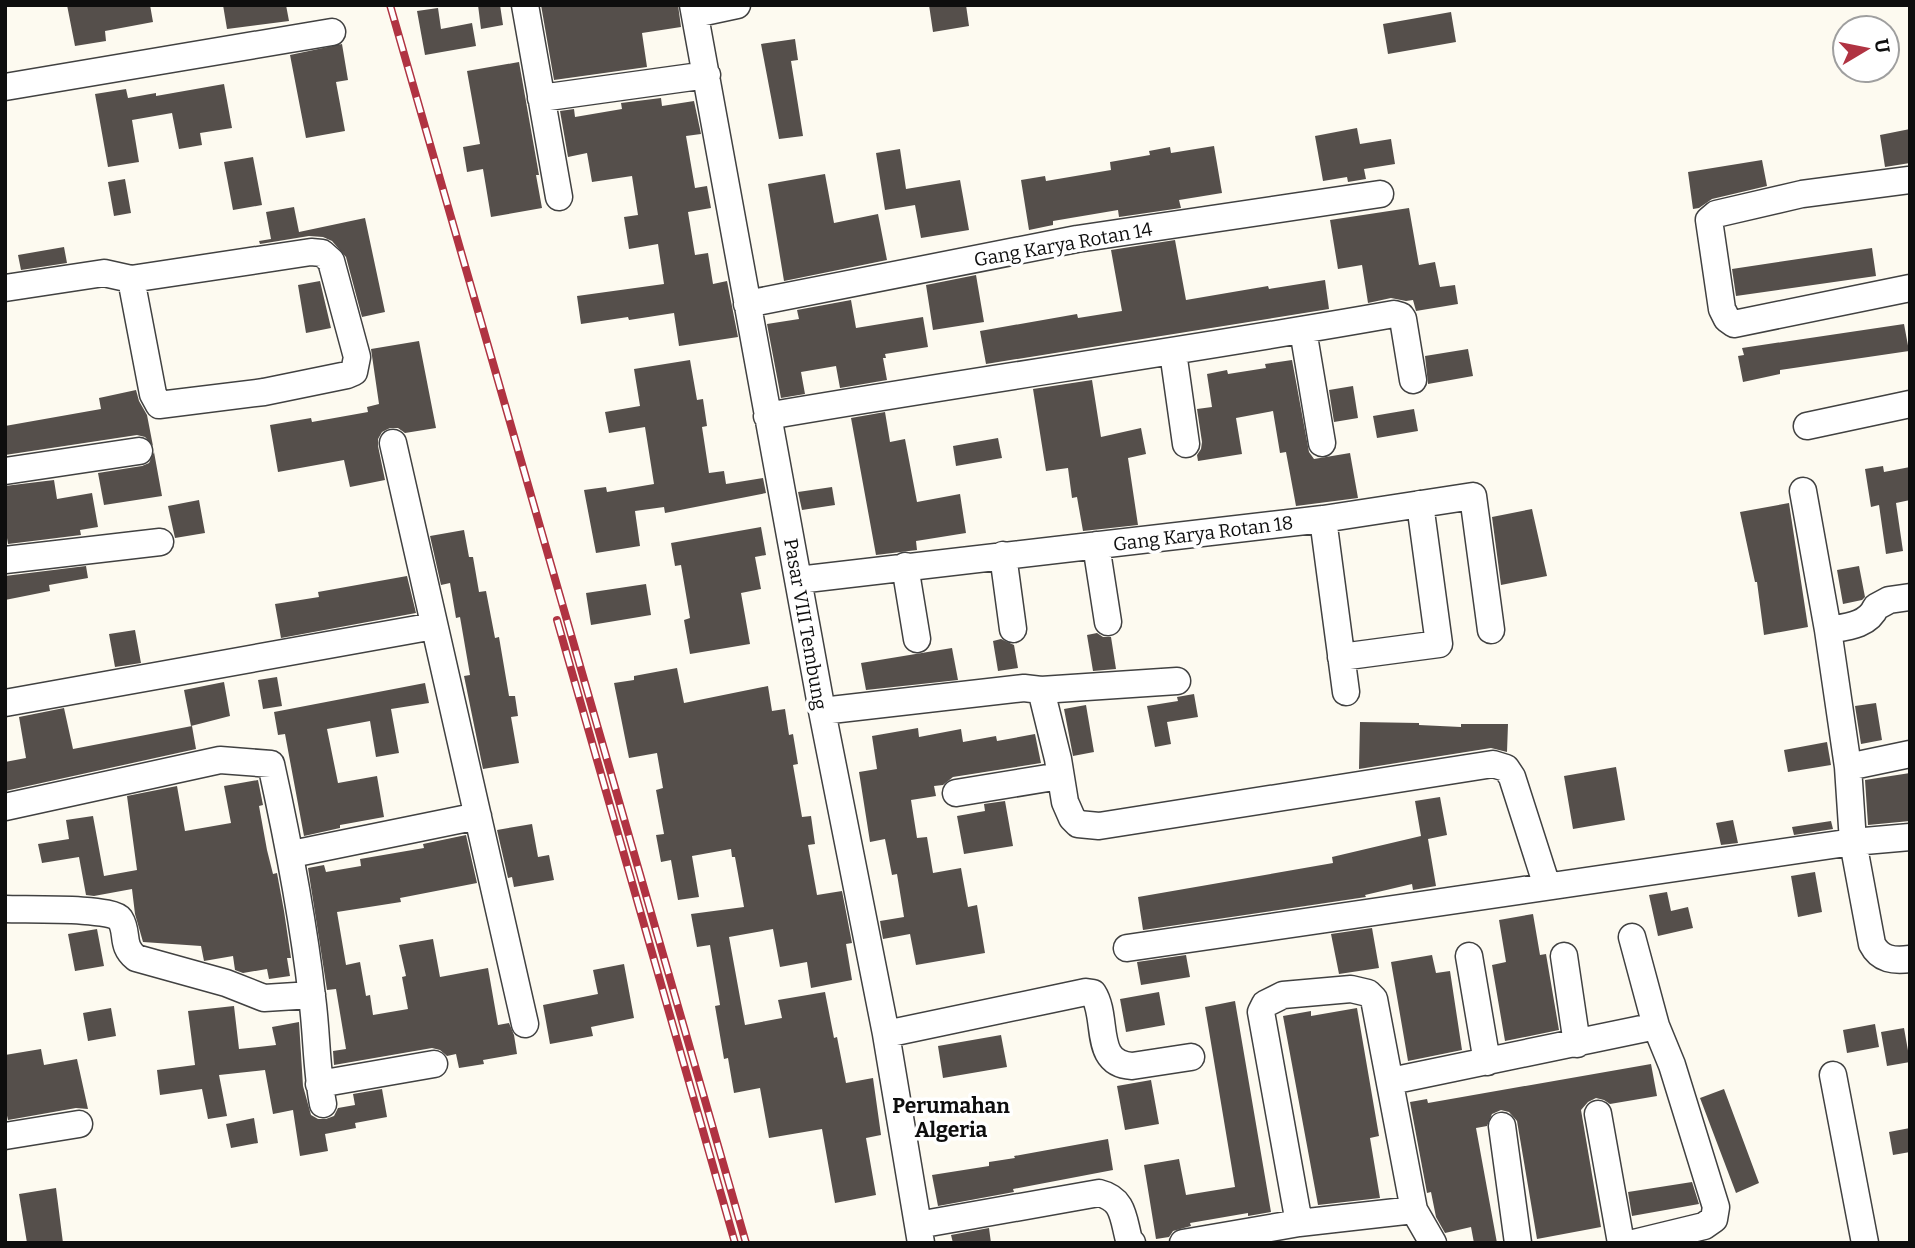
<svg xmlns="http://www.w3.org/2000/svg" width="1915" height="1248" font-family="Bitter,serif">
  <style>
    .building { fill: #554f4b }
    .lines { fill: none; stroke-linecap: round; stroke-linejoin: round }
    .minor-casing { stroke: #414141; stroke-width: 29 }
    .minor { stroke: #fff; stroke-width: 26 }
    .rail-casing { stroke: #b03342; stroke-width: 8 }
    .rail { stroke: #fff; stroke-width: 5; stroke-dasharray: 16; stroke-linecap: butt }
    .labels { text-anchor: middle; stroke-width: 7; stroke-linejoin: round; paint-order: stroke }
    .street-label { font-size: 19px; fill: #0e0e0e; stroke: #fff }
    .neighbourhood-label { font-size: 21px; font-weight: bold; fill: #0e0e0e; stroke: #fff }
  </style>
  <rect width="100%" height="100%" fill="#fdfaf0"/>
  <path class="building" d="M67 5H150L153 22 105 31 106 41 75 46Z
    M223 5H286L289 21 227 29Z
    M478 5H500L503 25 481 29Z
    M541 5H678L681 27 642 33 647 67 554 80Z
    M929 5H966L969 26 933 32Z
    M438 8 441 29 472 23 476 46 425 55 417 11Z
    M1451 12 1456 42 1388 54 1383 24Z
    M795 39 798 60 791 61 803 136 779 139 761 44Z
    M342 44 348 80 336 82 345 131 306 138 290 55Z
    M519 62 539 175H536L542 208 491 217 483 169 467 172 463 147 480 144 467 71Z
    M224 84 232 128 200 133 202 145 179 149 172 113 132 120 139 162 108 167 95 94 126 89 128 98 156 93V96Z
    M661 98 662 106 694 101 701 134 686 136 695 188 707 186 711 208 688 212 695 255 708 253 713 284 727 281 738 337 679 346 674 313 629 320 628 317 581 324 577 296 664 284 658 244 629 249 624 217 638 215 632 176 592 182 587 153 568 157 560 111 574 109 575 117 622 109 621 103Z
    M1357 128 1360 144 1391 139 1395 164 1364 169 1366 179 1348 182 1347 177 1323 181 1315 136Z
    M1910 129V163L1885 167 1880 135Z
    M1214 146 1222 193 1179 200 1181 208 1119 217 1118 210 1053 221V225L1029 230 1021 180 1045 176 1046 181 1111 170 1110 162 1150 155 1149 151 1170 147 1171 153Z
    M900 149 906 189 960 180 969 230 921 238 915 205 885 210 876 153Z
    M253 157 262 205 233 210 224 162Z
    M1762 160 1767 186 1712 199 1699 208 1693 209 1688 172Z
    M825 174 834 223 878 214 887 260 784 281 768 184Z
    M125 179 131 213 114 216 108 182Z
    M294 207 299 232 365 218 385 312 362 317 346 257 332 241 323 237 309 236 260 244 259 241 271 239 266 212Z
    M1409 208 1419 265 1435 262 1440 287 1455 285 1458 304 1416 311 1413 300 1406 301 1391 298 1368 303 1362 265 1338 269 1330 220Z
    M1175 240 1186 300 1268 286 1269 289 1325 280 1329 309 986 364 980 331 1077 314 1078 318 1122 311 1111 250Z
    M64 247 67 263 21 270 18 255Z
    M1872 248 1876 276 1736 296 1732 269Z
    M976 275 984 322 933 330 926 285Z
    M320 281 331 328 306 333 298 285Z
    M851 300 856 328 923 317 928 347 885 354 886 358H883L887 380 840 388 836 366 801 372 805 394 781 398 767 324 799 319 797 310Z
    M1904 324 1909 351 1780 370V374L1743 382 1738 356 1744 355 1742 348Z
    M419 341 436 428 405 433 398 428H390L382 432 378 439V446L385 480 350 487 344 460 278 472 270 425 311 418 312 422 368 412 367 407 379 404 371 349Z
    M1468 349 1473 376 1428 384 1425 356Z
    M690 360 697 400 703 399 707 426 702 427 709 473 724 471 726 484 763 478 766 493 665 513 664 507 635 511 640 546 596 553 584 490 606 487 607 492 654 484 645 427 609 433 605 412 640 406 634 369Z
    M1292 360 1309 452 1314 459 1350 453 1358 498 1296 506 1286 452 1280 453 1273 411 1236 418 1242 454 1198 461 1197 455 1201 449 1202 442 1197 409 1212 407 1207 374 1227 370 1228 374 1266 368 1265 364Z
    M1092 380 1101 437 1141 428 1146 454 1128 458 1138 525 1083 531 1077 497 1072 498 1068 468 1046 471 1033 389Z
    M1353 386 1358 418 1334 422 1329 390Z
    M136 390 139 401 147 415 153 446 145 437 137 435 5 455V426L101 409 99 398Z
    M1414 409 1418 431 1377 438 1373 416Z
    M885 412 890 442 905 439 917 502 960 494 966 533 916 541 917 550 876 555 851 418Z
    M998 438 1002 458 956 466 953 446Z
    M154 452 162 496 104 505 98 473 142 466 149 463Z
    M1883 466 1884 472 1910 467V500L1896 503 1903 551 1886 554 1879 505 1871 507 1865 469Z
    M54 480 57 499 92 493 98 527 80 530 81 535 8 544 5 526V486Z
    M832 487 835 505 802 510 798 492Z
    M199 500 205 533 175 538 168 506Z
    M1789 503 1808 627 1764 635 1757 582H1755L1740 512Z
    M1532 509 1547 576 1501 585 1492 517Z
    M761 527 766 555 755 557 761 589 741 593 750 644 690 654 684 620 690 618 681 565 675 566 671 543Z
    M464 530 469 557H473L479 592 486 591 495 638 499 637 509 696H515L518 716 511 717 519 763 483 769 464 676 470 675 460 617 456 618 450 583 441 585 430 536Z
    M86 566 88 578 49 585 50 591 5 600V576Z
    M1859 566 1865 597 1862 600 1843 604 1837 570Z
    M407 576 416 613 281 638 275 604 319 597 318 592Z
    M646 584 651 615 591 625 586 593Z
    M135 630 141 663 115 667 109 634Z
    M1097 633 1103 637H1111L1116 669 1093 671 1087 635Z
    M1001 639 1014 645 1018 668 998 671 993 641Z
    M952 648 958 680 866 690 861 663Z
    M677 668 684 703 768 686 772 711 785 709 789 735 793 734 798 764 793 765 802 817 811 816 815 844 808 845 817 895 842 891 852 943 846 944 852 980 811 988 807 962 780 967 773 929 729 937 745 1025 782 1018 778 1000 825 992 834 1038 837 1037 846 1083 873 1078 881 1135 866 1138 876 1195 835 1203 822 1129 769 1138 760 1088 734 1093 728 1058 724 1059 715 1006 720 1005 710 945 697 947 691 914 744 907 735 857H732L731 849 692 856 699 897 678 900 671 860 661 862 656 835 664 834 656 790 663 788 657 753 629 758 614 683 634 680V676Z
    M277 677 282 706 263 709 258 680Z
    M224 682 230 716 191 726 184 690Z
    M425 683 429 703 391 709 399 753 376 757 370 721 327 729 338 783 377 776 384 817 340 825V828L304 836 285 734 278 735 274 712Z
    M1194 694 1198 717 1167 722 1171 744 1155 747 1147 706 1178 701 1177 697Z
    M1876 703 1882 740 1861 744 1855 706Z
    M1086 705 1094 752 1073 756 1064 709Z
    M64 708 73 749 192 726 196 749 5 791V762L26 758 19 717Z
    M1360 722 1419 723V725L1461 727V724H1508L1507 752 1491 748 1359 769Z
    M918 728 919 737 961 729 963 742 996 736 997 741 1035 734 1041 763 953 777 943 785 934 786 936 796 911 800 917 838 927 837 933 873 961 868 968 907 977 905 985 953 916 965 910 934 883 939 880 921 904 917 897 874 892 875 885 839 870 842 859 772 877 769 872 736Z
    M1827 742 1831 765 1788 772 1784 750Z
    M1616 767 1625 820 1573 829 1564 776Z
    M1910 773V821L1868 825 1865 780Z
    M258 780 263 805 259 806 267 850 273 874 277 873 284 911 291 958H287L290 976 269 979 267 969 243 973 235 970 233 956 204 961 201 946 143 942 135 914 132 889 94 896 86 895 79 857 42 863 38 844 69 839 66 820 93 816 104 876 137 870 127 796 177 786 185 831 231 823 224 786Z
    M1440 797 1447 835 1428 839 1436 886 1413 890 1412 884 1365 895 1366 897 1143 930 1138 897 1333 863 1332 857 1421 836 1415 801Z
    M1005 801 1013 846 964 854 957 816 985 811 984 804Z
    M1733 820 1738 843 1721 845 1716 823Z
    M1831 821 1833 829 1794 835 1792 827Z
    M532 824 538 857 549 855 554 880 514 887 512 877 508 878 497 830Z
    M466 835 477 883 400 898 401 902 337 912 346 965 360 962 366 996 370 995 373 1015 408 1009 402 977 406 976 399 945 433 939 440 977 488 968 498 1025 509 1023 514 1035 517 1054 483 1060 484 1064 459 1068 456 1054 447 1056 440 1050 432 1048 334 1065 333 1051 346 1049 336 989 327 990 308 868 324 865 326 872 361 866 360 859 424 848 423 844Z
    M1815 872 1822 912 1798 917 1791 876Z
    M1667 892 1671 911 1688 907 1693 928 1658 936 1649 895Z
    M1533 914 1540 955 1546 954 1559 1030 1505 1041 1492 965 1506 962 1499 920Z
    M1372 928 1379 968 1339 974 1331 934Z
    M97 929 104 966 75 971 68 934Z
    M1186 955 1190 977 1141 985 1137 962Z
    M1432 955 1436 973 1450 971 1462 1050 1408 1061 1391 962Z
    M624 964 634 1018 591 1027 593 1036 550 1044 543 1005 598 994 593 970Z
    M1159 992 1165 1025 1126 1032 1120 999Z
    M1235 1001 1271 1212 1248 1216V1213L1190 1223 1191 1226 1173 1231 1169 1237 1156 1239 1144 1165 1179 1159 1186 1195 1235 1187 1205 1007Z
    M234 1006 239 1049 276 1045 272 1027 299 1022 303 1086 311 1115 318 1119H326L334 1116 338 1108 355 1105 353 1094 382 1089 387 1117 355 1123 356 1128 325 1134 328 1151 300 1156 293 1110 273 1114 265 1070 219 1075 227 1116 208 1119 202 1089 160 1095 157 1070 195 1065 188 1011Z
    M111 1008 116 1036 88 1041 83 1013Z
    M1357 1008 1379 1136 1370 1138 1380 1198 1318 1205 1283 1016 1311 1011V1016Z
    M1875 1024 1879 1047 1847 1053 1843 1030Z
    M1904 1028 1910 1062 1887 1066 1881 1032Z
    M1001 1035 1007 1067 943 1078 938 1046Z
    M41 1049 44 1065 77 1059 88 1109 76 1108 8 1120 5 1107V1055Z
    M1651 1064 1657 1096 1610 1104 1604 1100 1596 1098 1588 1102 1581 1110 1601 1227 1537 1239 1517 1121 1509 1112 1501 1110 1492 1114 1487 1126 1476 1128 1497 1243H1474L1471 1227 1445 1233 1436 1217 1431 1192 1427 1193 1410 1102 1427 1099 1428 1103Z
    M1151 1080 1159 1124 1125 1130 1117 1086Z
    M1724 1089 1759 1183 1736 1193 1700 1098Z
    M254 1118 258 1143 231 1148 226 1124Z
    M1910 1128V1152L1893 1155 1889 1132Z
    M1108 1139 1113 1170 1013 1189 1014 1192 938 1206 932 1175 989 1166V1162L1015 1158 1014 1156Z
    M1692 1182 1699 1204 1632 1216 1628 1192Z
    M56 1188 63 1243H27L19 1194Z
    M989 1228 991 1243H953L951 1235Z"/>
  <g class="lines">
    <defs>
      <path id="minor" d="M525 5 559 197
        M693 5 822 711 886 1034 921 1243
        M695 14 737 5
        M5 87 332 32
        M541 98 707 75
        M1909 180 1802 194 1716 214 1709 220 1722 309 1727 319 1734 324 1910 288
        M5 288 104 273 131 279 311 252 322 253 331 261 357 357 354 372 347 375 264 392 159 405 153 394 131 279
        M747 304 1077 239 1380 194
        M1303 330 1322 443
        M1173 352 1186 444
        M767 416C976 380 1186 351 1394 314L1401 316 1403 319 1413 380
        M1807 426 1910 404
        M393 443 525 1024
        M5 471 139 451
        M1803 491 1828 630 1848 767 1853 842 1872 944C1880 960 1894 961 1910 959
        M1323 519 1346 692
        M1096 545 1108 622
        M1003 555 1013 629
        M5 560 160 542
        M905 566 917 639
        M798 580 1323 519 1473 496 1491 630
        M1828 630C1845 627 1868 626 1876 607L1889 600 1910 597
        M1341 657 1439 644 1420 504
        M1041 690 1058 759 1065 802 1072 818 1078 824 1099 826 1493 764 1506 768 1512 777 1547 886
        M5 703 434 626
        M822 711 1024 688 1041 690 1177 681
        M1848 767 1910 754
        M956 793 1060 776
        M5 807 220 760 271 764C288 841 303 918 312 997 317 1033 316 1069 323 1104
        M292 854 478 816
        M5 909C24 910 111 907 120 919 129 933 120 945 136 958L226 983 264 998 312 995
        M1632 937 1656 1026 1672 1065 1716 1207 1714 1219 1704 1226 1634 1243
        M1127 948 1853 842 1910 837
        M1469 956 1487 1062
        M1564 956 1577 1044
        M886 1034 1086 992 1093 993C1109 1018 1092 1064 1132 1066L1191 1057
        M1833 1075 1865 1243
        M1391 1081 1656 1026
        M319 1084 434 1064
        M1598 1114 1621 1243
        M1502 1126 1518 1243
        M5 1136 79 1124
        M1299 1223 1261 1012 1265 1004 1283 995 1351 989 1368 993 1374 999 1414 1210 1433 1243
        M918 1225 1099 1193C1124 1199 1123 1218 1129 1240L1132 1243
        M1183 1243 1299 1223 1414 1210"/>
    </defs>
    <use href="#minor" class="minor-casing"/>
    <use href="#minor" class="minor"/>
    <defs>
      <path id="rail" d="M390 5 746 1243
        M557 620 735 1243"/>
    </defs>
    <use href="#rail" class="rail-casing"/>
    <use href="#rail" class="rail"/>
  </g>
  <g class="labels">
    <g class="street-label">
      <text transform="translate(1063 244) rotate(-10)" y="7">Gang Karya Rotan 14</text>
      <text transform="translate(1203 533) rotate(-7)" y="7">Gang Karya Rotan 18</text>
      <text transform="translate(806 624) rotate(80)" y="7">Pasar VIII Tembung</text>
    </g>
    <g class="neighbourhood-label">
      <text x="951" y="1113">Perumahan<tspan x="951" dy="24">Algeria</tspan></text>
    </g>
  </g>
  <rect width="1915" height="1248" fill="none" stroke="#0e0e0e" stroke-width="14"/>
  <g transform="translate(1866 49) rotate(80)"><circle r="33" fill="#ffffff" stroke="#9f9f9f" stroke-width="2"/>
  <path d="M0-5L12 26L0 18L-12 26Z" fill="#b03342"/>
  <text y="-10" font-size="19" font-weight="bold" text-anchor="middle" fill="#0e0e0e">U</text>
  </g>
</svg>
